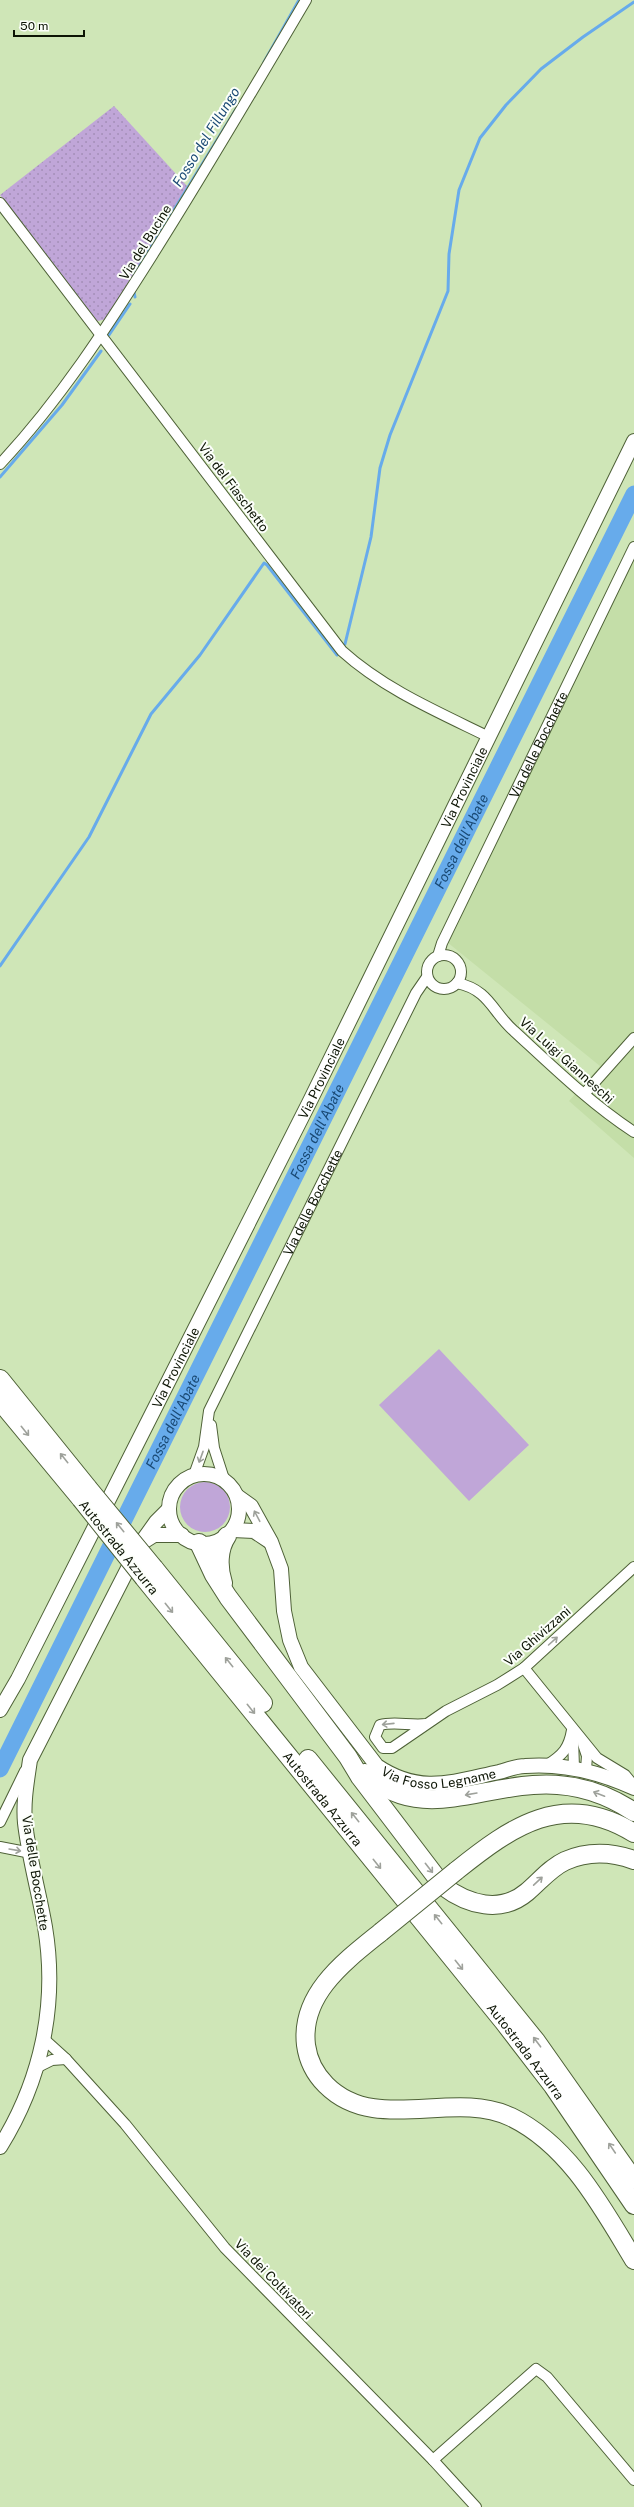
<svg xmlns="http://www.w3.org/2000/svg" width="634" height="2507" font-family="'Public Sans',sans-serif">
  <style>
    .built { fill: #c4dea8 }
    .grass { fill: #c0a6d8 }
    .park { fill: url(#park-dots) }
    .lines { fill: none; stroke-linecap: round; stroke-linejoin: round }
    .stream { stroke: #67abeb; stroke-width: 3 }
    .river { stroke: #67abeb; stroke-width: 17 }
    .street-casing { stroke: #4e6137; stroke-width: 12 }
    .secondary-casing { stroke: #4e6137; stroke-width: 16 }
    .highway-casing { stroke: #4e6137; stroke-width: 20 }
    .street { stroke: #fff; stroke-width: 10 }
    .secondary { stroke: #fff; stroke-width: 14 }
    .highway { stroke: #fff; stroke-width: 18 }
    .highway-bridge-casing { stroke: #4e6137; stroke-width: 20; stroke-linecap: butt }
    .highway-bridge { stroke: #fff; stroke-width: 18 }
    .oneway { stroke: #9ea19b }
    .labels { text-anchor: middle; stroke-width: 4; stroke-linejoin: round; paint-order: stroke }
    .street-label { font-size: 13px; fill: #0d1505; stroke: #fcfffa }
    .water-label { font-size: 14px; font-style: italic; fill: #1a4a75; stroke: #fcfffa }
  </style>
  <defs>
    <pattern id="park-dots" width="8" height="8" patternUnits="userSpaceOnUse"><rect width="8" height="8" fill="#c0a6d8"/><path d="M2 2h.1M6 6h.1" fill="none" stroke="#a48eb8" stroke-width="1.8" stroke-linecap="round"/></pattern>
  </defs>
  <rect width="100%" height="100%" fill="#cfe6b7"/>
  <path class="built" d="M634 554V1158L569 1101 600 1066 447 942Z"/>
  <path class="grass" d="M439 1349 529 1445 469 1501 379 1405Z
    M180 1507a25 25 0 1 1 50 0a25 25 0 1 1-50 0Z"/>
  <path class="park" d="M114 106 187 186 108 319 97 321 0 195Z"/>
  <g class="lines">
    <path class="stream" d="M264 62 299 0
      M134 275 236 109
      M134 292 135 297
      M109 335 130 304
      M0 477 62 405 101 351
      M345 644 371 537 380 468 390 435 448 291 449 254 459 190 480 138 506 105 541 69 583 37 634 2
      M0 966 89 837 151 714 200 655 264 563 267 565 337 655"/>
    <path class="river" id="s1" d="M0 1769 634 494"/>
    <defs>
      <g id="street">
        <path d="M0 203 342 651C384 689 438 712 489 737"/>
        <path d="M0 464C60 400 107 327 153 254 206 170 256 85 306 0"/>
        <circle cx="444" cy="972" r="17"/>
        <path id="s2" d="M438 956 442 943 634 547"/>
        <path d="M457 983C490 990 492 1012 514 1031 552 1066 591 1104 634 1132"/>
        <path d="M585 1093 634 1038"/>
        <path d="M211 1425 214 1448 224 1479"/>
        <path id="s3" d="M194 1475 204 1447 209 1411 416 993 427 977"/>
        <path d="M524 1668 597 1758 625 1775 634 1786"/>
        <path d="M426 1724C411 1726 394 1721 380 1725L375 1737 383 1748H392L446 1711 497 1685 524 1668 634 1567"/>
        <path d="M573 1738 574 1768"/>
        <path d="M583 1744 587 1756 586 1769"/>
        <path d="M547 1765C563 1755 569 1748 572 1730"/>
        <path d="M0 1822 25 1771"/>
        <path d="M0 1847 31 1853"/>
        <path d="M45 2040 66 2059 125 2124 225 2248 433 2460 476 2507"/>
        <path d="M38 2067 52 2060 66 2059"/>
        <path d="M433 2460 536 2369 547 2377 634 2480"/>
      </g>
      <g id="secondary">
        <circle cx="204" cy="1509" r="35"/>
        <path id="s4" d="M237 1496 251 1506 271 1542 281 1569 284 1611 290 1640 301 1667 377 1766C420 1795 452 1782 499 1772 507 1770 516 1766 525 1766 564 1763 599 1772 634 1788"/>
        <path d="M233 1530 254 1531 269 1541"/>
        <path d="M143 1542 154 1535H182"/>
        <path id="s5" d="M0 1710 18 1679 310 1101 634 441"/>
        <path d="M0 2147C41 2081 58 2005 45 1927 39 1892 29 1858 25 1823 23 1802 27 1781 30 1760L141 1543 156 1522 169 1509"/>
      </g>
      <g id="highway">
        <path d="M0 1379 88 1488"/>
        <path d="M0 1401 81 1499"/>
        <path d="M199 1543 214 1575 228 1597 348 1757 360 1777 443 1886C468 1905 501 1914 527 1892 540 1881 550 1868 565 1861 587 1851 612 1852 634 1860"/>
        <path d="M154 1568 263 1703"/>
        <path id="s6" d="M144 1578 503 2021 553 2086 634 2205"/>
        <path d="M223 1583C218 1568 218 1549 227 1536"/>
        <path d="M308 1759 536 2041 634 2180"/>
        <path d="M365 1773C418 1821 471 1789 533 1785 569 1782 604 1792 634 1812"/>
        <path d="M456 1871C511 1827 563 1789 634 1833"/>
        <path d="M381 1932C345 1961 300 1994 306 2045 308 2060 315 2074 326 2085 376 2135 452 2089 511 2117 569 2145 602 2207 634 2260"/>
      </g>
    </defs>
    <use href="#street" class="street-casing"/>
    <use href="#secondary" class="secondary-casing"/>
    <use href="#highway" class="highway-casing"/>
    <use href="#street" class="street"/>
    <use href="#secondary" class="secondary"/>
    <use href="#highway" class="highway"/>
    <defs>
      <path id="highway-bridge" d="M88 1488 154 1568
        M81 1499 144 1578
        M381 1932 456 1871"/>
    </defs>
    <use href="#highway-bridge" class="highway-bridge-casing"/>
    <use href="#highway-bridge" class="highway-bridge"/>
  </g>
  <defs><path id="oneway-shaft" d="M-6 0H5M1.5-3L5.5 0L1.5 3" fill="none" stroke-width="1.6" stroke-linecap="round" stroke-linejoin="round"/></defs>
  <g class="oneway">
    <use href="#oneway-shaft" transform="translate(25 1431) rotate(51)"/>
    <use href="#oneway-shaft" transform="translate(201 1457) rotate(110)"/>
    <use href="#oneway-shaft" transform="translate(64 1458) rotate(-129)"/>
    <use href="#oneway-shaft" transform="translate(257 1516) rotate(-118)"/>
    <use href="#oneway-shaft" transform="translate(120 1527) rotate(-129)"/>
    <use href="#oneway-shaft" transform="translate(169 1608) rotate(51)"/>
    <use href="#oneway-shaft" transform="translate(553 1641) rotate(-42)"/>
    <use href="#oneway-shaft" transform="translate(229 1662) rotate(-129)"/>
    <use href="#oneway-shaft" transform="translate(251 1709) rotate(51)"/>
    <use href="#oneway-shaft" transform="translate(388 1724) rotate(174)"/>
    <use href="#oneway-shaft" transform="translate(471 1794) rotate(170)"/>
    <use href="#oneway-shaft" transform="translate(599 1794) rotate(-159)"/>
    <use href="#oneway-shaft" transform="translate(355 1817) rotate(-129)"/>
    <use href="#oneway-shaft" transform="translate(15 1850) rotate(10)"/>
    <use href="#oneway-shaft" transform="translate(377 1864) rotate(51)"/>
    <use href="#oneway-shaft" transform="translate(429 1868) rotate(52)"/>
    <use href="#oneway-shaft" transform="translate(538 1881) rotate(-43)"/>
    <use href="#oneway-shaft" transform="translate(438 1919) rotate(-129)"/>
    <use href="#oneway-shaft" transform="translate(459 1965) rotate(51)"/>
    <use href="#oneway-shaft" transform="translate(537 2042) rotate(-127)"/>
    <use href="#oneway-shaft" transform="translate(612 2148) rotate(-124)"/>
  </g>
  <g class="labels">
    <g class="street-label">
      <text transform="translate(145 242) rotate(-58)" y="5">Via del Bucine</text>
      <text transform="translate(234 487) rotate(53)" y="5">Via del Fiaschetto</text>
      <text dy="5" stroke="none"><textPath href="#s2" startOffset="234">Via delle Bocchette</textPath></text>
      <text dy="5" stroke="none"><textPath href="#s5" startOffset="1033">Via Provinciale</textPath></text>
      <text transform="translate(567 1060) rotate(42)" y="5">Via Luigi Gianneschi</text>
      <text dy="5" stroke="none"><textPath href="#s5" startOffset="709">Via Provinciale</textPath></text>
      <text dy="5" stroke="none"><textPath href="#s3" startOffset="299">Via delle Bocchette</textPath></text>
      <text dy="5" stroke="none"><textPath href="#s5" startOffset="385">Via Provinciale</textPath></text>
      <text transform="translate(119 1547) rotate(51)" y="5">Autostrada Azzurra</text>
      <text transform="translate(537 1636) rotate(-41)" y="5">Via Ghivizzani</text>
      <text dy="5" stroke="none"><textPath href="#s4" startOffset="378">Via Fosso Legname</textPath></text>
      <text dy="5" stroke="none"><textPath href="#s6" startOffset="284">Autostrada Azzurra</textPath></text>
      <text transform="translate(36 1873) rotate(81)" y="5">Via delle Bocchette</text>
      <text dy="5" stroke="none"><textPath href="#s6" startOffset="608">Autostrada Azzurra</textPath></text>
      <text transform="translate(274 2279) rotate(46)" y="5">Via dei Coltivatori</text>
    </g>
    <g class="water-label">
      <text transform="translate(206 137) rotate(-58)" y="5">Fosso del Fillungo</text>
      <text dy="5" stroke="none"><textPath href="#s1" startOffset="1036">Fossa dell'Abate</textPath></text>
      <text dy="5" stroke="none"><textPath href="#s1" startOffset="712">Fossa dell'Abate</textPath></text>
      <text dy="5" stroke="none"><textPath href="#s1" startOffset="388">Fossa dell'Abate</textPath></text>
    </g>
  </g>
  <path d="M14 30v6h70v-6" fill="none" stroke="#0d1505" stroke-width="2"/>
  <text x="20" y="30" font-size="12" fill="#0d1505" stroke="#fcfffa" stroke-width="3" paint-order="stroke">50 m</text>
</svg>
